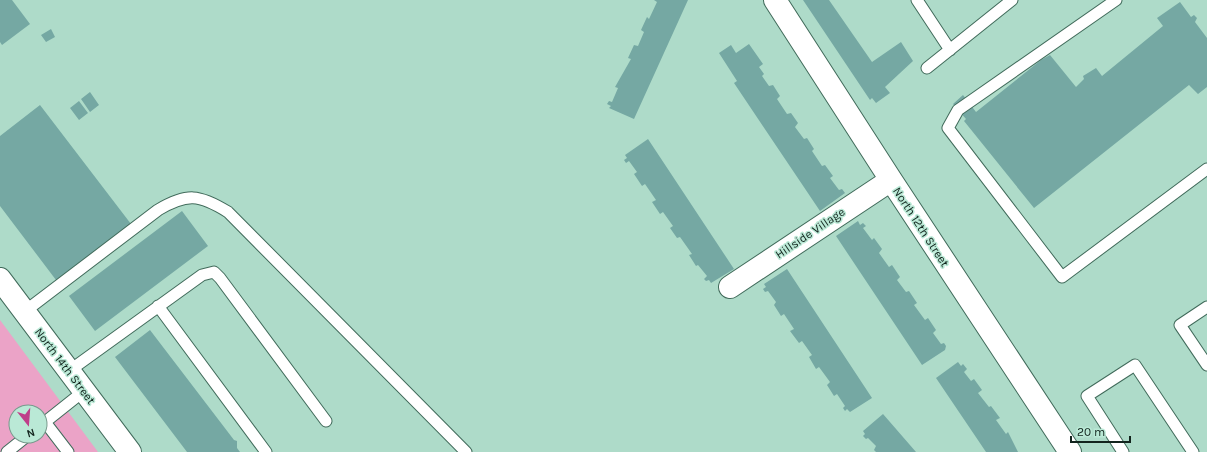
<svg xmlns="http://www.w3.org/2000/svg" width="1207" height="452" font-family="Karla,sans-serif">
  <style>
    .green { fill: #eba3c7; fill-rule: evenodd }
    .building { fill: #75a8a3 }
    .lines { fill: none; stroke-linecap: round; stroke-linejoin: round }
    .lane-casing { stroke: #416b5b; stroke-width: 13 }
    .street-casing { stroke: #416b5b; stroke-width: 24 }
    .lane { stroke: #fff; stroke-width: 11 }
    .street { stroke: #fff; stroke-width: 22 }
    .labels { text-anchor: middle; stroke-width: 3; stroke-linejoin: round; paint-order: stroke }
    .street-label { font-size: 12px; fill: #12241d; stroke: #bae9d6 }
  </style>
  <rect width="100%" height="100%" fill="#aedbc9"/>
  <path class="green" d="M0 320 98 452H0ZM16 412H40V436H16Z"/>
  <path class="building" d="M0 0H12L30 24 2 45 0 42Z
    M654 0H688L634 119 609 108 611 106 607 104 609 101 612 102 618 88 615 87 631 59 628 58 634 45 638 46 644 32 641 30 647 17 649 19 657 2Z
    M803 0H829L872 62 901 42 913 61 885 87 890 93 876 103 872 98 870 100Z
    M1180 2 1191 17 1194 15 1197 18 1195 22 1207 38V87L1198 94 1189 85 1034 208 964 121 966 119 953 104 963 95 976 112 1041 60 1050 55 1076 87 1084 79 1083 76 1096 68 1102 76 1163 26 1157 18Z
    M51 29 55 37 46 42 41 35Z
    M749 44 763 64 759 67 764 74 762 76 769 86 773 85 780 96 777 99 787 114 791 113 798 123 795 127 804 139 807 138 814 149 812 151 822 166 825 165 833 176 830 178 839 190 842 189 845 193 820 211 734 83 737 81 719 53 731 45 736 53Z
    M90 92 99 105 90 112 81 99Z
    M79 101 88 113 79 120 70 108Z
    M40 105 131 224 56 280 0 206V136Z
    M648 139 734 269 711 283 709 280 706 281 704 279 707 276 698 265 696 266 689 255 692 254 680 237 677 238 670 228 673 226 663 212 660 214 652 202 656 200 645 184 642 186 634 174 637 172 629 161 626 163 624 160 627 158 625 155Z
    M182 211 208 246 95 331 69 296Z
    M858 221 860 225 863 223 866 226 863 228 872 240 874 238 882 249 879 253 889 267 892 265 900 277 897 280 906 292 909 291 917 303 914 305 925 320 928 318 936 330 933 333 941 344 944 343 946 346 945 350 922 365 836 236Z
    M787 269 872 398 850 412 847 409 845 411 843 408 845 406 837 394 834 396 827 385 830 382 819 367 816 369 809 357 812 355 802 341 799 343 790 331 794 329 784 314 781 316 774 305 776 302 768 291 765 292 763 289 766 287 764 284Z
    M150 330 234 440 237 441V448L240 452H187L115 357Z
    M958 362 961 366 963 364 967 369 964 372 971 381 974 379 982 390 978 393 989 407 991 406 1000 418 996 420 1006 434 1008 432 1018 452H986L936 378Z
    M883 414 916 452H876L874 450 876 446 868 438 866 439 863 436 865 434 863 431Z"/>
  <g class="lines">
    <defs>
      <path id="lane" d="M917 0 950 50
        M1116 0 958 110 948 128 1062 277 1207 169
        M927 68 1012 0
        M158 306 266 452
        M1207 307 1180 325 1207 365
        M24 312 158 210C187 193 199 194 228 212L466 452
        M69 371 202 275 214 272 220 278 326 421
        M45 422 68 452
        M40 426 84 391
        M7 452 27 436
        M1123 452 1087 396 1135 365 1193 452"/>
      <path id="street" d="M775 0 891 180 1070 452
        M0 279 130 452
        M730 287 891 180"/>
    </defs>
    <use href="#lane" class="lane-casing"/>
    <use href="#street" class="street-casing"/>
    <use href="#lane" class="lane"/>
    <use href="#street" class="street"/>
  </g>
  <g class="labels">
    <g class="street-label">
      <text transform="translate(921 227) rotate(57)" y="4">North 12th Street</text>
      <text transform="translate(810 233) rotate(-34)" y="4">Hillside Village</text>
      <text transform="translate(65 366) rotate(53)" y="4">North 14th Street</text>
    </g>
  </g>
  <g transform="translate(28 424) rotate(163)"><circle r="19" fill="#bae9d6" stroke="#779a8c"/>
  <path d="M0-3L7 15L0 10L-7 15Z" fill="#bf3f8a"/>
  <text y="-6" font-size="11" font-weight="bold" text-anchor="middle" fill="#12241d">N</text>
  </g>
  <path d="M1071 436v6h59v-6" fill="none" stroke="#12241d" stroke-width="2"/>
  <text x="1077" y="436" font-size="12" fill="#12241d" stroke="#bae9d6" stroke-width="3" paint-order="stroke">20 m</text>
</svg>
